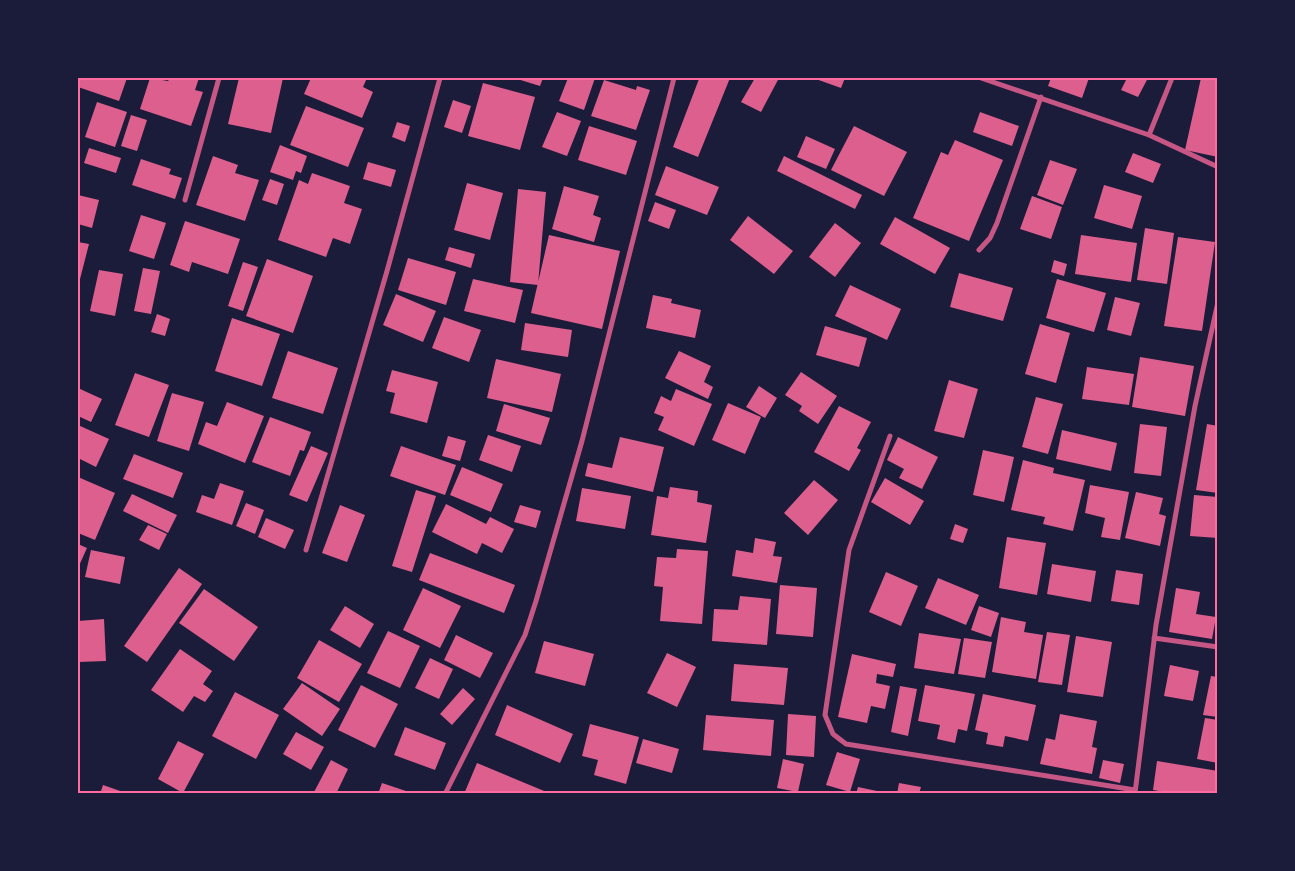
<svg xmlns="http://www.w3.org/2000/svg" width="1295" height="871" font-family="'Space Grotesk',sans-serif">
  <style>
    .building { fill: #dd5f8e }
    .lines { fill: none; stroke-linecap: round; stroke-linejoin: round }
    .minor { stroke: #c65784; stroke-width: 5 }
    .neatline { fill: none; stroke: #ff6b9d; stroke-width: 2 }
  </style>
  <rect width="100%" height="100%" fill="#1b1b3a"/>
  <path class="building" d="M80 78H127L119 101 78 87Z
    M150 78 168 81 170 78H199L195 90 203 92 191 126 140 109Z
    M239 78H283L271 133 228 124Z
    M311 78H367L363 87 373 92 362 118 304 94Z
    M514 78H543L540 86Z
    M568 78H595L584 110 559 101Z
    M696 78H730L698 157 673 147 699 79Z
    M755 78H779L761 112 741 102Z
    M813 78H845L841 88Z
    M1051 78H1089L1082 98 1048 86Z
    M1127 78H1148L1138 97 1121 90Z
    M1201 78H1218V157L1185 150Z
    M604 80 636 90 637 86 650 90 636 130 591 116Z
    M483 83 535 97 520 150 468 136Z
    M453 100 471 106 462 133 444 127Z
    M97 102 127 112 115 147 85 137Z
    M306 106 364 128 348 167 290 145Z
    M557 112 581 121 567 156 542 147Z
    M980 112 1019 126 1012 146 973 132Z
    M131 115 147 120 137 151 121 146Z
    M397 122 410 126 405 142 392 137Z
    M589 126 637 141 626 175 578 160Z
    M854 126 907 152 884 196 831 170Z
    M806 136 835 149 826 169 797 157Z
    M955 140 1003 160 969 241 913 218 941 152 948 155Z
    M280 145 307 156 301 173 296 171 293 180 270 172Z
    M89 148 121 158 116 173 84 163Z
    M1133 153 1161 164 1153 183 1125 172Z
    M213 156 238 165 235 173 259 180 245 221 196 205Z
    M784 156 862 195 855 209 777 171Z
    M141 159 171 169 169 174 182 178 175 199 132 185Z
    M1050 160 1077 169 1063 205 1037 195Z
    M368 162 396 170 391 187 363 179Z
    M666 166 719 187 707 215 655 195Z
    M312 173 350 186 344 203 362 209 350 244 333 238 326 257 278 240 299 180 308 184Z
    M270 179 284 184 277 205 262 200Z
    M467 183 503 193 490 240 454 230Z
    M1104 185 1142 196 1132 229 1094 218Z
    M564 186 599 196 593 215 601 218 594 242 552 229Z
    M518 189 546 192 538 285 510 282Z
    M78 195 99 200 92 228 78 224Z
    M1032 196 1062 207 1051 239 1020 229Z
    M655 202 676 210 669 229 648 221Z
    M141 215 166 223 154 259 129 251Z
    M748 216 793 251 774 274 730 240Z
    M895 217 950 248 935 274 880 244Z
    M185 221 240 239 228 274 192 262 189 272 170 265Z
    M835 223 861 243 835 277 809 257Z
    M1145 228 1174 233 1167 284 1137 280Z
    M549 235 620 251 602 329 531 313Z
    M1081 235 1137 243 1131 282 1075 274Z
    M1178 237 1215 242 1202 331 1164 326Z
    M78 242 89 244 79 283H78Z
    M449 247 475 254 471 268 445 260Z
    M408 258 456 272 446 305 398 290Z
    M267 259 313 276 293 333 246 316Z
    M1054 260 1067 264 1064 276 1051 272Z
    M243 262 258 267 243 311 228 306Z
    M143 268 160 271 151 314 134 311Z
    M99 270 123 274 115 316 90 311Z
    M959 273 1013 288 1003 321 950 307Z
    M473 279 523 290 515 323 464 311Z
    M1057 279 1106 293 1094 332 1046 318Z
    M850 285 901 309 887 340 835 316Z
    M396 294 436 311 423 342 383 325Z
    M653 295 672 299 671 303 701 310 695 338 646 328Z
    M1115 297 1140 303 1131 336 1107 330Z
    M157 314 170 319 165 336 151 332Z
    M444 317 481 330 469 362 432 348Z
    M232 318 280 334 262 386 215 371Z
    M525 323 572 330 568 357 521 350Z
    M1040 324 1070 333 1056 383 1025 374Z
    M825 326 867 338 859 367 816 355Z
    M288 351 338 368 323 414 272 398Z
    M679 351 711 366 704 382 713 387 708 399 665 378Z
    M1140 357 1194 366 1185 416 1132 407Z
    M496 359 561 374 552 412 487 398Z
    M1087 367 1134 374 1129 405 1082 399Z
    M392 370 438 382 427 423 390 413 395 393 386 391Z
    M801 372 837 396 818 424 799 411 802 406 785 395Z
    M135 373 169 385 149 437 115 425Z
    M949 380 978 389 964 438 934 431Z
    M759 386 777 398 765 418 746 407Z
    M78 388 102 399 91 422 78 416Z
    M676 389 712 404 694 446 658 430 664 417 654 413 661 396 671 401Z
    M172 393 204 402 189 451 157 441Z
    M1036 397 1063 404 1048 454 1022 447Z
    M227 402 264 416 245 463 198 444 206 422 217 426Z
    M728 403 761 417 745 454 712 440Z
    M504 404 550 418 541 445 496 431Z
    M839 406 871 422 857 448 861 450 849 471 814 452Z
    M270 417 311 432 304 451 300 450 290 476 252 462Z
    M1140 424 1167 427 1161 476 1134 473Z
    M1207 424 1218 426V493L1196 490Z
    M78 425 109 439 96 467 78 458Z
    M1062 430 1117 443 1111 471 1056 459Z
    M488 435 521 446 512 472 479 460Z
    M448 436 466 441 460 461 442 456Z
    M620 437 664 447 653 492 585 476 588 463 612 468Z
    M898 437 938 457 922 489 899 478 904 469 887 460Z
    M311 446 328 453 307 502 289 495Z
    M401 446 456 465 445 495 390 476Z
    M983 450 1014 457 1004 502 973 495Z
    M134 454 183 473 173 498 123 479Z
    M1023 460 1054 468 1053 473 1085 480 1073 531 1043 524 1045 517 1011 510Z
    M462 467 503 484 491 512 450 495Z
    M78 477 115 493 95 540 78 533Z
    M885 478 924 501 910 525 871 502Z
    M814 480 838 500 808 535 784 513Z
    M220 483 244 491 232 525 196 512 202 495 214 499Z
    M1090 485 1129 492 1120 540 1101 537 1105 518 1085 513Z
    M670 487 698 491 697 502 712 505 706 543 651 535 657 496 668 498Z
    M582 488 631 496 625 529 576 521Z
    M416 490 436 496 412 572 392 566Z
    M1136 492 1163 498 1159 514 1166 516 1160 546 1125 538Z
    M132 494 177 515 168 533 123 511Z
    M1194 495 1218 497V538L1190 536Z
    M246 503 264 510 255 534 236 526Z
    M446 504 486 524 490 517 514 529 502 553 482 543 477 554 432 532Z
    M340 505 365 515 347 562 322 553Z
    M520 505 541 511 536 528 514 522Z
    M266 518 294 530 285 549 258 537Z
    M955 524 968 529 963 543 950 539Z
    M148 525 167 534 159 550 139 540Z
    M1007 537 1046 543 1037 595 999 588Z
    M755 538 776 542 773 556 782 557 777 583 732 576 736 550 753 553Z
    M78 544 87 548 78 568Z
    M677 549 708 551 702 624 660 621 663 587 654 586 657 557 676 558Z
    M91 550 125 557 120 584 85 577Z
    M430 553 515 585 504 613 419 580Z
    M1052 564 1096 571 1091 602 1047 594Z
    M179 568 202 584 147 662 124 646Z
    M1116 570 1143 574 1139 605 1111 601Z
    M886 572 918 586 901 626 869 612Z
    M938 578 979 595 966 625 925 608Z
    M780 585 817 588 813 637 776 634Z
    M423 588 461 606 440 648 403 630Z
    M1176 588 1200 592 1196 614 1216 617 1212 639 1169 632Z
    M204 589 258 627 234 661 179 623Z
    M740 596 771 599 767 645 712 641 714 609 738 610Z
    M345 606 374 624 360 648 330 630Z
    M979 606 999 613 991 637 971 630Z
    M1001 617 1026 622 1024 632 1043 635 1036 679 992 672Z
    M104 619 106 661 79 662 78 621Z
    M388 631 420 646 400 688 367 673Z
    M1047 632 1070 635 1062 685 1038 682Z
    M919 633 961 639 954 674 914 668Z
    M456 635 493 653 480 678 444 660Z
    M1076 636 1112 642 1103 697 1067 692Z
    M964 638 992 642 985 678 958 674Z
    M319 640 362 664 339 702 297 678Z
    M544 641 594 654 585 686 535 673Z
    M180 649 212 671 203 684 213 691 205 702 194 696 183 712 151 690Z
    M667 653 696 667 677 707 647 693Z
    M852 654 896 664 893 677 877 674 876 683 890 686 885 709 871 706 867 723 838 717Z
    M430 658 453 669 439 699 415 688Z
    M734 664 788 668 784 705 731 701Z
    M1170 665 1199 671 1193 701 1164 696Z
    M1211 676 1218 677V717L1203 715Z
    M302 683 340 709 322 736 283 709Z
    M361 685 398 704 375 748 338 730Z
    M925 685 975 694 967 731 958 729 955 743 937 739 940 725 918 721Z
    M900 686 917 689 908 736 891 732Z
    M463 688 475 699 452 725 440 714Z
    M235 692 279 715 256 759 212 736Z
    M983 694 1036 705 1028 741 1005 736 1003 747 986 744 988 733 975 730Z
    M507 705 573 734 560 763 495 735Z
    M788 714 816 716 814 757 786 755Z
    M1060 714 1097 721 1092 747 1097 748 1092 774 1040 764 1046 738 1055 740Z
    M706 715 774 720 771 756 703 750Z
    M1205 718 1218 720V763L1197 759Z
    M590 724 639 737 626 784 594 775 598 760 582 756Z
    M405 727 446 743 435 770 394 755Z
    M296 732 324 747 311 770 283 754Z
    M643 739 679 749 672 773 636 763Z
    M178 741 204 754 183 793 158 779Z
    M837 752 860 759 850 792 826 785Z
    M783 759 804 764 798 792 777 788Z
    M331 760 348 769 336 794H317L314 792Z
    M1103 760 1124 764 1120 783 1099 778Z
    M1157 761 1218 771V794H1176L1153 790Z
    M477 763 549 793V794H464Z
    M382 783 412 793V794H378Z
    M899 783 921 787 919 794H897Z
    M103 785 126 793V794H100Z
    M858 787 877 791V794H856Z"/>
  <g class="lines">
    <path class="minor" d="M981 78 1149 135 1218 167
      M1149 135 1172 78
      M185 200 219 78
      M979 250 990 238 997 223 1041 97
      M890 436 849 550 825 715 833 734 846 744 1135 790
      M306 550 387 271 440 78
      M1154 638 1218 647
      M1135 793 1156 625 1195 406 1218 302
      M445 794 525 635 536 601 582 441 674 78"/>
  </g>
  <rect width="1295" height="871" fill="none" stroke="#1b1b3a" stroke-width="158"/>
  <rect x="79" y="79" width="1137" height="713" class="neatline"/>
</svg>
